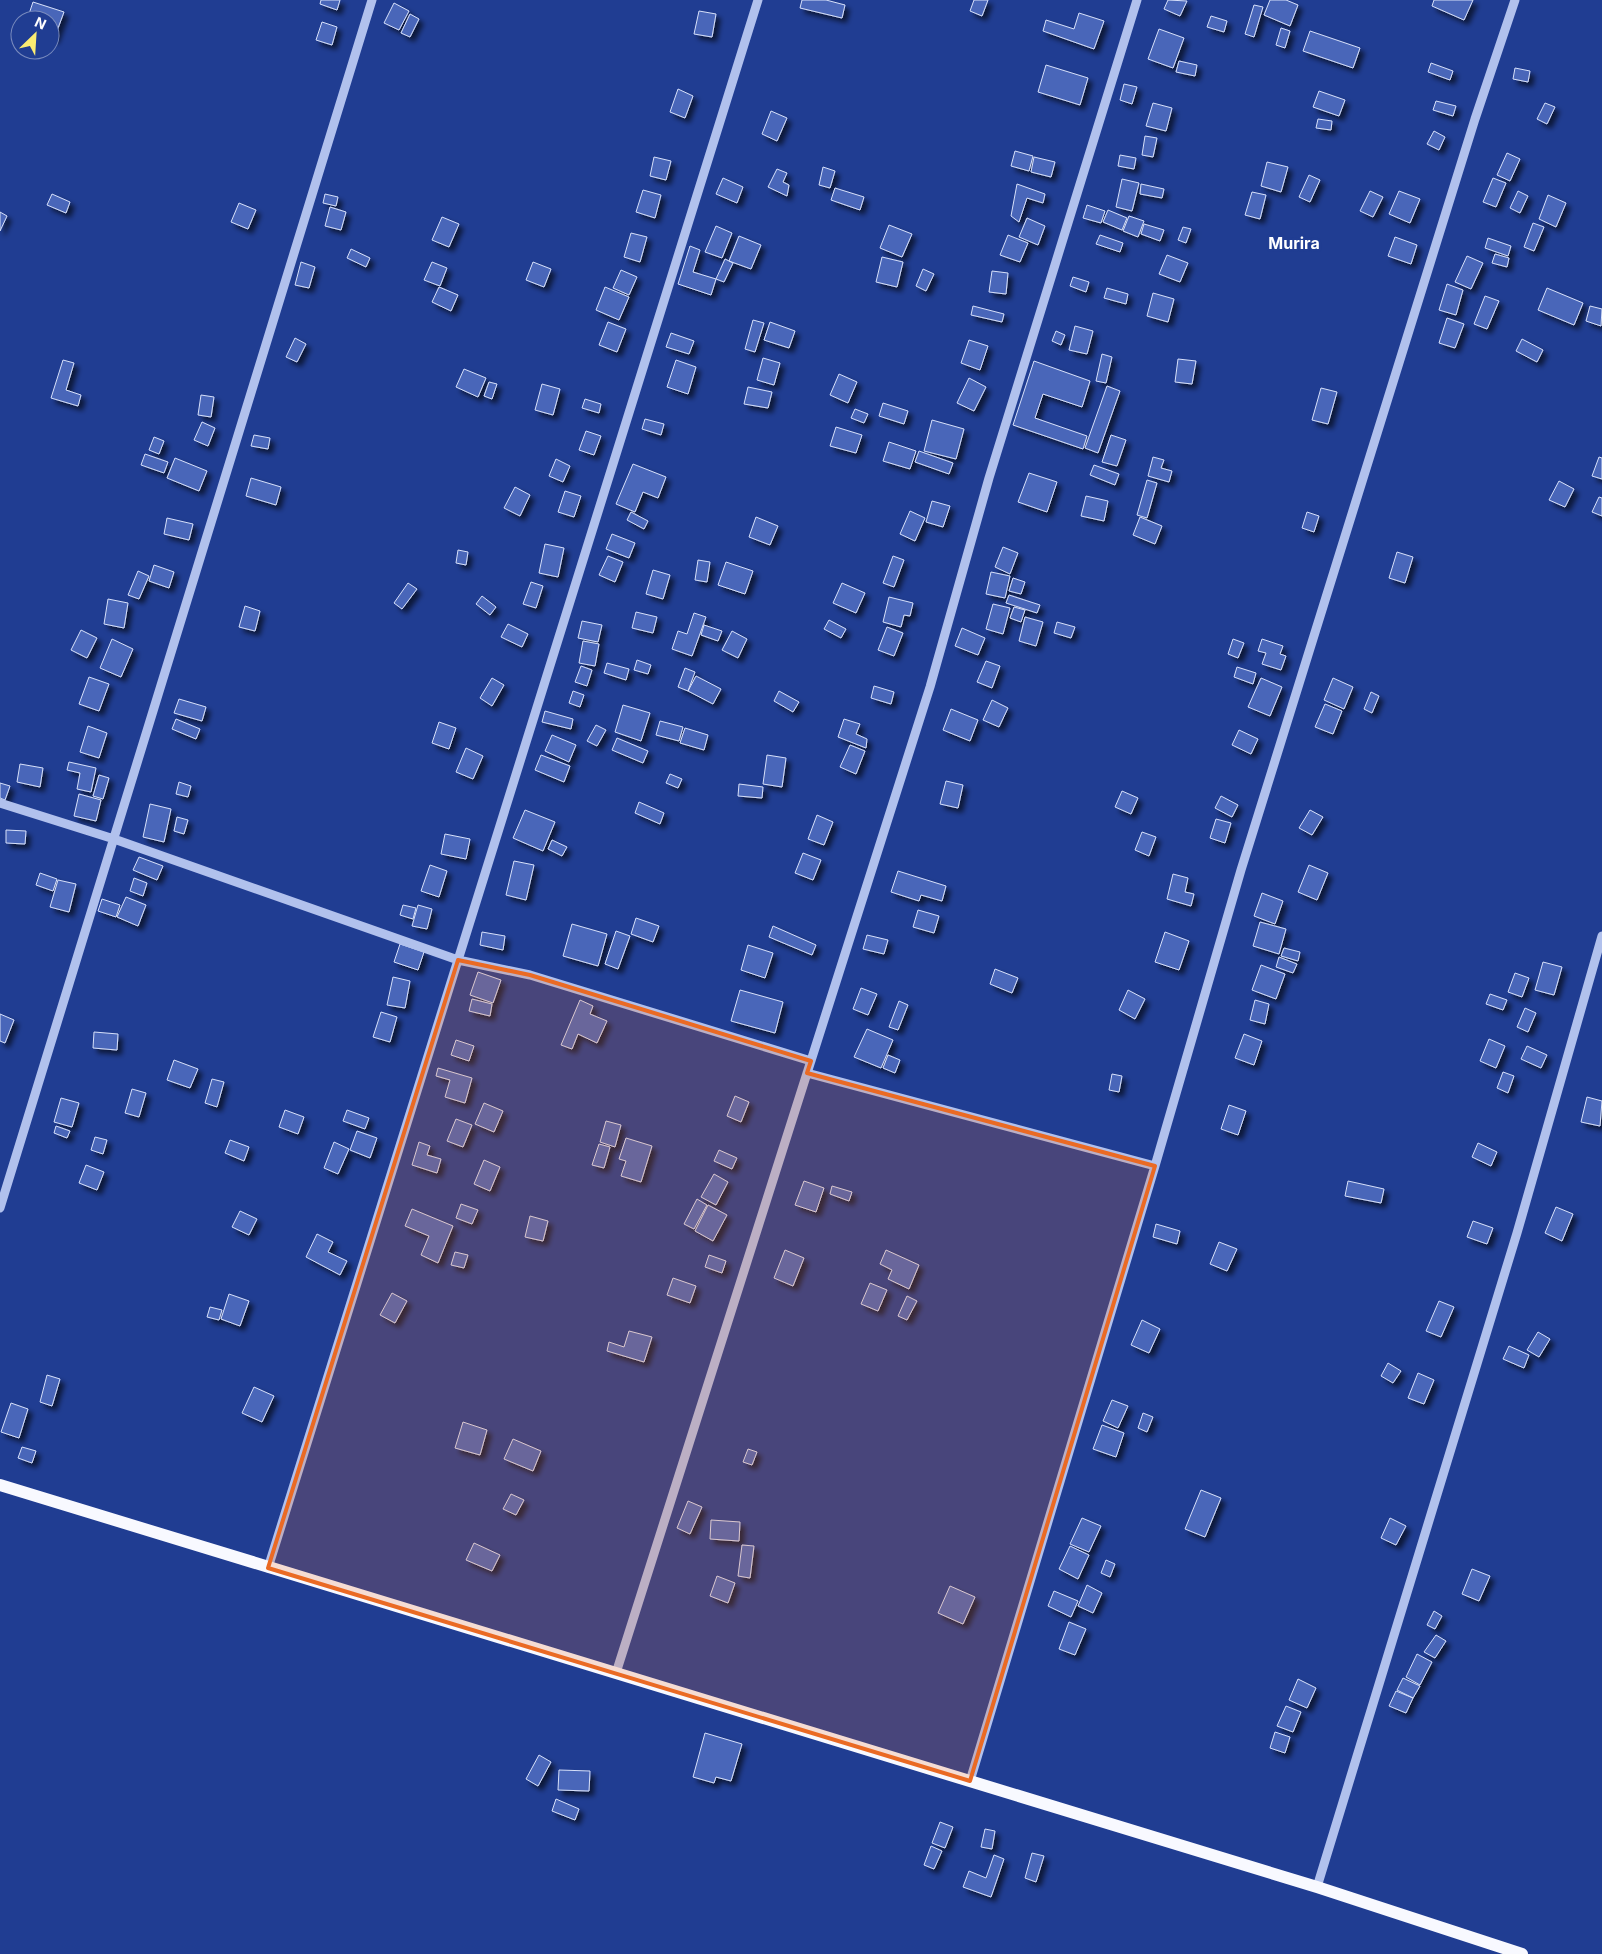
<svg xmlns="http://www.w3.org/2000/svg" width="1602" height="1954" font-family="Inter,sans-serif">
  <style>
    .building { fill: #4866b9; stroke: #d7e0fa; filter: url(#shadow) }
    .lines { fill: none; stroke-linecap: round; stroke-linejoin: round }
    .minor { stroke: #b1c1ed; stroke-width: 9 }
    .major { stroke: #f8f9ff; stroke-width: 12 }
    .marked { fill: #ea6a24; fill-opacity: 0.2; stroke: #ea6a24; stroke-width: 4; stroke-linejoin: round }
    .labels { text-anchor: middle; stroke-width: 5; stroke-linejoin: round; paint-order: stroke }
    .quarter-label { font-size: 16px; font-weight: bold; fill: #fff; stroke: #203d92 }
  </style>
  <defs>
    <filter id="shadow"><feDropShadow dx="4.5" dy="4.5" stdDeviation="2.5" flood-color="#0009"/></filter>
  </defs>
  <rect width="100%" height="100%" fill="#203d92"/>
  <path class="building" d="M321 0H340L337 10 320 4Z
    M802 0H826L845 5 842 18 800 8Z
    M974 0H988L982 16 970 11Z
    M1168 0 1187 1 1180 16 1164 9Z
    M1270 0H1286L1298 5 1290 26 1264 15Z
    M1434 0H1473L1464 20 1432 6Z
    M33 2 64 12 54 39 50 38V20H27Z
    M394 3 409 11 399 30 384 23Z
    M1254 5 1263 7 1254 37 1245 34Z
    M699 11 716 14 712 37 694 34Z
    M1079 13 1104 21 1094 49 1043 31 1046 20 1074 29Z
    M410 14 419 19 410 37 401 33Z
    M1211 16 1227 21 1224 32 1207 27Z
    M322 22 337 27 332 45 316 40Z
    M1281 28 1290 31 1285 48 1276 45Z
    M1159 29 1184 38 1173 68 1148 59Z
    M1310 31 1360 48 1353 68 1303 51Z
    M1179 61 1197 65 1195 76 1176 72Z
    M1431 63 1453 71 1450 80 1428 72Z
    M1046 65 1088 78 1080 105 1038 92Z
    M1515 68 1530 71 1528 82 1513 79Z
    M1124 84 1137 87 1132 104 1120 100Z
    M678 89 693 96 685 118 670 112Z
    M1319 91 1345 100 1339 116 1313 107Z
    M1436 101 1456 106 1453 116 1433 110Z
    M1153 103 1172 108 1166 131 1146 126Z
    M1545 103 1555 107 1547 124 1537 119Z
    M771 111 787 118 777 141 762 134Z
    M1318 119 1332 121 1331 130 1316 128Z
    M1434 131 1445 137 1439 150 1427 144Z
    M1145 136 1157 138 1153 157 1142 155Z
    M1015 151 1033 156 1029 171 1011 166Z
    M1507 153 1520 159 1510 181 1497 175Z
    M1120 155 1136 158 1134 169 1118 166Z
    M654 157 671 161 666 180 650 176Z
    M1034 157 1055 162 1051 177 1031 172Z
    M1267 162 1288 167 1281 192 1261 186Z
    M823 167 835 171 830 188 819 185Z
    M777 169 787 173 783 182 789 185 787 196 768 187Z
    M1309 175 1320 180 1310 202 1299 197Z
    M723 178 743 187 737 203 716 194Z
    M1493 178 1506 183 1496 207 1483 202Z
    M1122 179 1139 183 1132 211 1116 207Z
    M1017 184 1045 194 1043 203 1027 198 1019 222 1011 216Z
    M1141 184 1164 189 1162 198 1140 194Z
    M835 188 864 197 860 210 831 200Z
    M643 190 661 195 655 218 636 212Z
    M1370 191 1383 197 1373 217 1360 211Z
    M1399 191 1420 199 1410 223 1389 214Z
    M1518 191 1528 196 1520 213 1510 208Z
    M1252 192 1266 195 1260 219 1245 215Z
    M52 194 70 202 66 213 47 205Z
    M325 194 338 197 336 206 323 203Z
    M1548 195 1566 203 1556 227 1539 219Z
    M239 203 256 210 248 229 231 222Z
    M1087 205 1105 211 1101 223 1083 218Z
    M330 207 346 212 341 230 325 226Z
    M1108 210 1127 218 1122 230 1103 222Z
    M0 212 7 216 0 231Z
    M1129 216 1144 221 1138 237 1123 231Z
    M442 217 459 224 449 247 432 240Z
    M1027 218 1045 226 1038 245 1019 237Z
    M1533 223 1544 227 1534 251 1524 247Z
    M1144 224 1164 230 1160 241 1141 234Z
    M889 225 912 234 902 257 880 248Z
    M716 226 732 233 722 258 705 252Z
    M1183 227 1191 229 1186 243 1178 240Z
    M631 233 647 237 640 262 624 257Z
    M1008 235 1028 243 1020 262 1000 255Z
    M1100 235 1123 243 1120 252 1096 244Z
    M739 236 761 245 751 269 729 261Z
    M1395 237 1417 245 1411 264 1388 256Z
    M1488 238 1511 246 1508 256 1485 248Z
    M690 246 700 250 693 272 716 279 711 295 678 284Z
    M351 249 370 258 366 267 347 258Z
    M1495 254 1509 258 1507 267 1492 263Z
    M1167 255 1188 263 1180 282 1159 274Z
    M1467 256 1483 263 1471 289 1455 282Z
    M882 257 903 262 897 287 876 282Z
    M725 259 733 263 724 282 716 279Z
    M301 262 315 267 309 288 295 285Z
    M432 262 447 268 440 286 424 280Z
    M533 262 551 269 544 287 526 280Z
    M923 269 934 274 926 291 916 286Z
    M621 270 637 277 629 295 613 288Z
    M992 271 1008 273 1006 294 989 292Z
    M1073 277 1089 282 1086 292 1070 286Z
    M1447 284 1463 290 1456 315 1439 310Z
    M439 287 458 295 451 311 432 302Z
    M605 287 629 297 619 320 596 310Z
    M1107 288 1128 294 1126 304 1104 298Z
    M1547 288 1583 303 1574 325 1538 310Z
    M1153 293 1174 299 1168 322 1147 316Z
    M1485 296 1499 301 1487 329 1474 324Z
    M973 306 1004 314 1002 322 971 315Z
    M1590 306 1602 309 1601 326 1586 321Z
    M1447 318 1464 324 1455 348 1439 343Z
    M753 320 764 323 755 352 745 349Z
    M608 322 626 329 617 352 599 345Z
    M770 322 795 331 789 348 764 340Z
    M1075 326 1093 331 1087 354 1069 350Z
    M1056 331 1065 335 1061 345 1052 341Z
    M671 333 694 341 689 354 666 347Z
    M295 338 306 344 297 362 286 357Z
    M1522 339 1543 350 1537 362 1516 351Z
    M969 340 988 346 980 370 961 363Z
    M1102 354 1112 357 1106 383 1096 381Z
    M763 358 780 363 774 385 757 380Z
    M1178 359 1196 361 1192 384 1175 382Z
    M63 360 74 363 66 390 81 395 78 406 51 398Z
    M676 360 696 367 688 394 667 387Z
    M1034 361 1090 381 1082 407 1043 394 1035 418 1087 436 1083 449 1013 425Z
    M464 369 486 378 478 397 456 387Z
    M839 374 857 382 848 403 830 395Z
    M969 378 986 387 974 411 957 403Z
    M489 382 497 384 492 399 484 396Z
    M542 384 560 389 553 415 535 410Z
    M1107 386 1120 391 1098 453 1085 448Z
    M748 387 772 392 768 408 744 404Z
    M1321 388 1337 392 1328 424 1312 420Z
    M201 395 214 397 211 417 198 415Z
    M585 399 601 404 599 413 582 408Z
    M883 403 908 411 904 424 879 416Z
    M855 409 868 414 864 423 851 418Z
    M645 419 664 424 661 435 642 429Z
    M932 420 964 429 956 459 924 451Z
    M202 422 215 428 208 446 194 440Z
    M836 427 862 435 856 453 830 446Z
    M586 431 601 436 594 455 579 450Z
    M254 435 270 438 268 449 251 446Z
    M1111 435 1126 440 1117 466 1102 462Z
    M154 437 164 441 159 454 149 450Z
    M889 442 916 451 910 469 883 461Z
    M919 451 953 463 949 474 915 462Z
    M145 454 168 462 164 473 141 465Z
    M1153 457 1164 460 1161 468 1172 471 1169 482 1148 476Z
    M1599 457 1602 458V479L1592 476Z
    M175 458 207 471 199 491 167 478Z
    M556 459 570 466 563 482 549 476Z
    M633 464 666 477 658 498 643 492 635 512 616 504Z
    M1094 465 1119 474 1115 485 1090 475Z
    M1029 473 1057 482 1047 512 1018 502Z
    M251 478 281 487 276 505 246 496Z
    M1147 480 1157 483 1147 518 1137 515Z
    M1559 481 1574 489 1565 507 1549 500Z
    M515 487 530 495 520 516 504 508Z
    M565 491 581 496 574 517 558 512Z
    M1086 496 1108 501 1104 521 1081 516Z
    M1599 497 1602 498V516L1592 512Z
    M932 501 950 506 943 527 926 522Z
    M910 511 925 518 915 541 900 534Z
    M631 512 648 521 644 529 627 520Z
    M1307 512 1319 516 1314 532 1302 528Z
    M756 517 778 526 770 545 749 537Z
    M1140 517 1162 526 1155 544 1133 535Z
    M167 518 193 524 189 540 164 534Z
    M612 534 635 543 629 558 606 549Z
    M545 544 564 548 558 577 539 573Z
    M1003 547 1018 553 1010 574 995 567Z
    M458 550 468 552 466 565 456 563Z
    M1397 552 1413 557 1405 583 1389 578Z
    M608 556 623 562 615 582 599 575Z
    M893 556 904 560 894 587 883 583Z
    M698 560 710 562 707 582 695 580Z
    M726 562 753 571 745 594 718 585Z
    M154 565 174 572 169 588 149 581Z
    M653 570 670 575 663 599 646 594Z
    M138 571 149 576 139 599 128 595Z
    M991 572 1010 576 1005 598 986 594Z
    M1013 578 1025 582 1021 594 1009 591Z
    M531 582 543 586 536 608 523 604Z
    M408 583 417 589 402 609 394 603Z
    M842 583 865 593 856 613 833 603Z
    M1009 595 1040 605 1037 613 1006 603Z
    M482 596 496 607 490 615 476 604Z
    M889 597 913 603 910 616 904 615 901 627 883 622Z
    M108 599 128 603 124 628 104 624Z
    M993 604 1010 608 1003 634 986 629Z
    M245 606 260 611 255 631 239 627Z
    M1014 607 1025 610 1021 622 1010 618Z
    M636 612 657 617 653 633 632 628Z
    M694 613 706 617 692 656 672 649 678 631 687 634Z
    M1025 617 1043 622 1036 646 1019 641Z
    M829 620 846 629 841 638 824 629Z
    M582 621 602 625 598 642 578 638Z
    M1057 622 1075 627 1071 638 1054 633Z
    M508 624 528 634 522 647 501 637Z
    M704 625 722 631 718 641 701 635Z
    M887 627 903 633 894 656 878 650Z
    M962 628 985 638 978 655 955 646Z
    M81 630 97 638 87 658 71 650Z
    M732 631 747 639 738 658 722 650Z
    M112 639 133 649 121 677 100 668Z
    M1233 639 1244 643 1238 658 1228 654Z
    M1262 639 1283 646 1280 654 1286 656 1281 670 1262 664 1266 653 1258 651Z
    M583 641 599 644 595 666 579 663Z
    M637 660 651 665 648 674 634 670Z
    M986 661 1000 666 992 688 977 682Z
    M607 663 629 669 626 680 604 673Z
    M581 666 592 670 587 686 575 682Z
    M1237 667 1256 673 1253 684 1234 677Z
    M685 668 695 672 688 691 678 687Z
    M696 676 721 689 713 704 688 691Z
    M89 677 109 684 99 711 79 704Z
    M492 678 504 685 492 706 480 698Z
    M1261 678 1282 687 1270 716 1248 707Z
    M1333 678 1353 687 1344 709 1324 700Z
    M874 686 894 692 891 704 871 698Z
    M573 691 584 695 580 707 569 703Z
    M779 691 799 702 793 712 774 701Z
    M1371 692 1379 696 1372 713 1364 709Z
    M179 699 206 707 202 721 174 713Z
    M992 700 1008 708 999 727 983 720Z
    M1325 704 1342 711 1333 734 1315 727Z
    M623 705 650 713 641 741 615 732Z
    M951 709 978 720 970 741 943 730Z
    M545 711 573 719 571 729 542 722Z
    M176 719 200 729 196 739 172 729Z
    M844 719 860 724 856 734 867 739 866 748 838 737Z
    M660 721 683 727 679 741 656 735Z
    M439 722 456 728 449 749 432 743Z
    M596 725 606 730 597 746 587 741Z
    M88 726 107 733 99 758 80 752Z
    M685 728 708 735 704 750 680 743Z
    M1239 730 1258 739 1251 754 1232 745Z
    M552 735 576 745 569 762 545 751Z
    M617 738 648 751 643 763 612 750Z
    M850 745 865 751 856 774 840 767Z
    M466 748 483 756 473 779 456 772Z
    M541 755 570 766 564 782 535 770Z
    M767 755 786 758 782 787 763 784Z
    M69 762 96 768 91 792 77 789 80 773 67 770Z
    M20 764 43 768 40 787 17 782Z
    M670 774 682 779 678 788 666 783Z
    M99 775 109 778 103 799 93 796Z
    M946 781 963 785 958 808 940 804Z
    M179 782 191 786 188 797 176 794Z
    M0 783 10 786 5 800 0 798Z
    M739 784 763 787 762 798 738 796Z
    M1122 791 1138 798 1131 814 1115 807Z
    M79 794 101 800 96 821 74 816Z
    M1221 796 1238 805 1232 817 1215 808Z
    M639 802 664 813 660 824 635 813Z
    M150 804 171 809 164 842 143 837Z
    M525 810 555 822 543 851 513 838Z
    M1310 810 1323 817 1312 835 1299 828Z
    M817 815 833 822 824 845 808 839Z
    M177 817 188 820 184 834 174 831Z
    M1216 819 1231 823 1225 843 1210 838Z
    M6 830 26 831 25 844 6 843Z
    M1142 832 1156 837 1149 856 1135 850Z
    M445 834 470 839 466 859 441 854Z
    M552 840 567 847 562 856 548 849Z
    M803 853 821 860 813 880 795 873Z
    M139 857 163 866 157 880 133 870Z
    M514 861 534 865 526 900 506 895Z
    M430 865 447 871 439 897 421 891Z
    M1309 865 1328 873 1317 900 1298 892Z
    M898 871 946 886 942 901 921 895 919 901 891 892Z
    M40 873 57 879 53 891 36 885Z
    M1173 874 1188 878 1185 892 1194 894 1191 906 1167 899Z
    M134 878 147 883 143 896 130 891Z
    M58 880 76 884 69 912 50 907Z
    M1262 893 1283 901 1275 924 1254 916Z
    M126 897 146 905 138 926 117 917Z
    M102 899 120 905 116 917 98 911Z
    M403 905 416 908 413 919 400 915Z
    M418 905 432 909 427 929 412 926Z
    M918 910 939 916 934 933 913 927Z
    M636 918 659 926 653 942 631 934Z
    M1260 922 1286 929 1279 954 1253 946Z
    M572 924 607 934 598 966 563 956Z
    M773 926 816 945 812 955 769 937Z
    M616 931 630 936 618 969 605 964Z
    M482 932 505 936 503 950 480 945Z
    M1165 932 1189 941 1179 970 1155 962Z
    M867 935 888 940 884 954 863 949Z
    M400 944 424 952 418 970 394 962Z
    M748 945 773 953 765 978 741 970Z
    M1284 948 1300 952 1298 961 1281 956Z
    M1279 957 1297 964 1293 973 1276 967Z
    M1543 962 1562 967 1554 995 1535 990Z
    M1261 965 1285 974 1276 999 1252 990Z
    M995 969 1018 978 1012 993 990 984Z
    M478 972 501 980 493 1003 470 995Z
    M1515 973 1529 978 1522 997 1508 992Z
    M393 977 410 981 405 1008 387 1005Z
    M861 988 877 994 868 1015 853 1009Z
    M740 990 783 1002 775 1033 731 1021Z
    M1128 990 1145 999 1135 1019 1119 1010Z
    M1490 994 1507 1000 1503 1010 1486 1004Z
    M472 999 492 1004 490 1016 469 1011Z
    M580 1000 593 1006 590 1014 607 1021 597 1043 578 1034 572 1049 561 1045Z
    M1255 1000 1269 1004 1265 1024 1250 1020Z
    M899 1001 908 1005 898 1030 889 1027Z
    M1525 1008 1536 1013 1528 1032 1517 1027Z
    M381 1012 397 1017 390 1042 373 1037Z
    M0 1014 14 1020 5 1043 0 1041Z
    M867 1029 893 1040 881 1068 854 1057Z
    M94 1032 118 1034 117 1050 93 1048Z
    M1244 1034 1262 1041 1254 1065 1235 1058Z
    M1489 1039 1505 1046 1496 1068 1480 1061Z
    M456 1040 474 1046 469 1061 451 1055Z
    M1527 1046 1547 1055 1541 1068 1521 1059Z
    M888 1055 900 1060 895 1073 883 1068Z
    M174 1060 198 1069 190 1088 167 1080Z
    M438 1068 472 1078 465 1103 445 1097 450 1080 436 1076Z
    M1503 1072 1514 1076 1508 1093 1497 1088Z
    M1112 1074 1122 1076 1119 1092 1109 1090Z
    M212 1079 224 1082 217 1107 205 1103Z
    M132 1089 146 1093 139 1117 125 1113Z
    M735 1096 749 1102 741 1122 727 1116Z
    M1587 1097 1602 1101 1600 1126 1581 1122Z
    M61 1098 79 1103 72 1127 54 1122Z
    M484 1103 503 1111 494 1132 475 1124Z
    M1229 1105 1246 1111 1238 1135 1221 1129Z
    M285 1110 304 1117 298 1134 279 1127Z
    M347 1110 369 1118 365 1129 343 1121Z
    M456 1119 472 1125 463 1147 447 1141Z
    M606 1121 621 1125 615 1147 600 1142Z
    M56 1126 70 1131 67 1138 54 1133Z
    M357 1131 377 1138 370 1158 350 1150Z
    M95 1137 107 1140 103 1154 91 1150Z
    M626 1138 652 1146 641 1182 621 1176 626 1161 619 1159Z
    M230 1140 249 1147 244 1161 225 1153Z
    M334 1142 349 1149 338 1174 324 1168Z
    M419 1142 430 1146 427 1155 441 1159 437 1173 412 1165Z
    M1478 1143 1497 1152 1491 1166 1472 1157Z
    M599 1144 610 1147 604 1168 592 1165Z
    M719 1150 737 1158 732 1169 714 1161Z
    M484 1160 500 1167 490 1191 474 1184Z
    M86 1165 104 1172 97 1190 79 1183Z
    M714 1174 728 1182 716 1205 701 1197Z
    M804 1181 824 1188 816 1212 795 1205Z
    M1348 1181 1384 1189 1381 1203 1345 1196Z
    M832 1186 852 1192 849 1201 830 1194Z
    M697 1199 707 1205 694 1229 684 1224Z
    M461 1204 478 1210 472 1224 456 1218Z
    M708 1205 727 1215 713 1241 695 1231Z
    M1556 1207 1573 1214 1562 1241 1545 1233Z
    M412 1209 453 1226 438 1263 421 1255 429 1236 405 1226Z
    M240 1211 257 1219 249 1235 232 1227Z
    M530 1216 548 1221 543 1241 525 1237Z
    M1473 1221 1493 1228 1487 1244 1467 1237Z
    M1156 1224 1180 1231 1177 1244 1153 1237Z
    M317 1234 333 1242 328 1252 347 1261 340 1275 306 1257Z
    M1219 1242 1237 1249 1227 1271 1210 1264Z
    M785 1250 804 1258 793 1286 774 1278Z
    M886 1250 919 1265 909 1289 888 1279 892 1270 880 1264Z
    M455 1252 468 1255 464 1268 451 1265Z
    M709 1255 726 1261 722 1273 705 1267Z
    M673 1278 696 1286 690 1303 667 1295Z
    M870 1283 887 1290 878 1311 861 1304Z
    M392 1293 407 1301 395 1323 380 1315Z
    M229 1294 249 1301 240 1326 221 1319Z
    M907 1296 917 1301 907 1320 898 1316Z
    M1439 1301 1454 1307 1441 1337 1426 1331Z
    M210 1307 222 1310 219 1320 207 1317Z
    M1142 1320 1160 1329 1149 1353 1131 1345Z
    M629 1331 652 1337 644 1362 607 1351 609 1342 624 1347Z
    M1538 1332 1550 1339 1539 1357 1527 1350Z
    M1509 1346 1529 1355 1524 1368 1503 1359Z
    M1388 1363 1401 1371 1393 1383 1381 1376Z
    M1418 1373 1434 1380 1424 1404 1408 1398Z
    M47 1375 60 1379 52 1406 40 1402Z
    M254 1387 274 1396 262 1422 242 1413Z
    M1112 1400 1128 1406 1118 1428 1103 1421Z
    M11 1403 28 1409 19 1438 1 1432Z
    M1143 1413 1153 1417 1147 1432 1138 1428Z
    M463 1422 487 1430 480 1455 455 1448Z
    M1102 1425 1124 1433 1116 1457 1093 1449Z
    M513 1439 541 1451 533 1471 504 1459Z
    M22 1447 36 1451 32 1463 18 1458Z
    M748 1449 757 1452 752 1465 743 1462Z
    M1201 1490 1221 1498 1205 1537 1185 1529Z
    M511 1494 524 1500 516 1515 503 1509Z
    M688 1501 702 1507 690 1534 677 1528Z
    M1082 1518 1101 1526 1089 1552 1070 1544Z
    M1390 1518 1406 1526 1396 1545 1381 1538Z
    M711 1520 740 1522 739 1541 710 1539Z
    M474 1543 500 1555 492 1571 466 1560Z
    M742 1545 754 1546 750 1578 738 1576Z
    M1070 1546 1089 1555 1078 1579 1059 1569Z
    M1106 1560 1115 1564 1110 1577 1101 1573Z
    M1472 1569 1490 1576 1479 1601 1462 1594Z
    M717 1576 735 1583 728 1603 710 1596Z
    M1087 1585 1102 1593 1093 1613 1078 1606Z
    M950 1586 975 1597 963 1624 938 1613Z
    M1054 1591 1078 1601 1071 1617 1048 1606Z
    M1434 1611 1442 1616 1435 1629 1427 1625Z
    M1069 1622 1086 1629 1075 1655 1059 1649Z
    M1436 1635 1446 1641 1435 1658 1424 1652Z
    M1417 1654 1432 1662 1420 1685 1406 1677Z
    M1403 1678 1420 1686 1413 1698 1397 1690Z
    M1298 1679 1316 1688 1307 1708 1289 1700Z
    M1396 1691 1413 1698 1406 1713 1389 1706Z
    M1286 1706 1301 1712 1293 1732 1277 1726Z
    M1275 1732 1290 1737 1285 1753 1270 1748Z
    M705 1733 742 1744 731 1781 716 1777 714 1783 693 1777Z
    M539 1755 551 1762 538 1786 526 1779Z
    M559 1770 590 1771 589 1791 558 1790Z
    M556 1799 579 1809 575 1820 552 1811Z
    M940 1822 953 1827 945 1848 932 1843Z
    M985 1829 995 1831 992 1849 981 1847Z
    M931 1846 942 1851 934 1869 924 1865Z
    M1032 1853 1044 1856 1036 1882 1025 1878Z
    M994 1855 1004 1859 991 1897 963 1887 969 1871 986 1878Z"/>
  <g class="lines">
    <path class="minor" d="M0 803 114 839 458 960 530 975 811 1061
      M807 1073 1155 1166
      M0 1208 372 0
      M268 1568 758 0
      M616 1673 930 687 989 478 1137 0
      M970 1781 1155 1166 1241 870 1475 119 1515 0
      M1317 1887 1517 1233 1602 936"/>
    <path class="major" d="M0 1485 1317 1887 1522 1954"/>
  </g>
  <path class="marked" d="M458 960 530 975 811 1061 807 1073 1155 1166 970 1781 268 1568Z"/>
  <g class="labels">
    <g class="quarter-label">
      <text x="1294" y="249">Murira</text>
    </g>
  </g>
  <g transform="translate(35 35) rotate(25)"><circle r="24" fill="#203d92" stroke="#798bbe"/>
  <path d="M0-4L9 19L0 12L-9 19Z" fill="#fbec72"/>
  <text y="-8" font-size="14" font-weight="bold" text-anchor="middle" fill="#ffffff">N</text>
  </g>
</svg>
